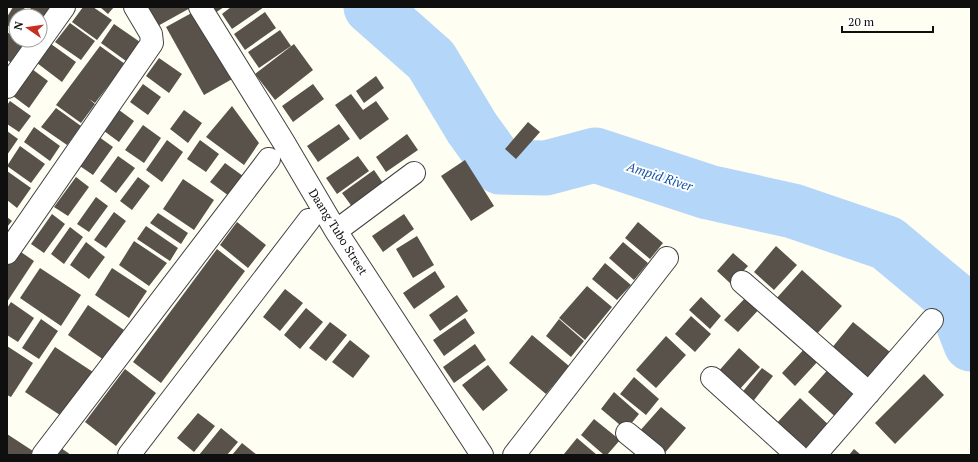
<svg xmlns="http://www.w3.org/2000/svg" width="978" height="462" font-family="'PT Serif',serif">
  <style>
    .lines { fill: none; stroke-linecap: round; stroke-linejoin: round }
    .river { stroke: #b4d6f8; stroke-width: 55 }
    .building { fill: #59524b }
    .street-casing { stroke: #424242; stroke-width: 24 }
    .street { stroke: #fff; stroke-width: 22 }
    .labels { text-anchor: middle; stroke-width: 4; stroke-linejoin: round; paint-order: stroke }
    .street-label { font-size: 12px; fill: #0f0f0f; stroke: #fff }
    .water-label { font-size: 13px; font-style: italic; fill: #1352a7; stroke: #fff }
  </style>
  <rect width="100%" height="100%" fill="#fffef2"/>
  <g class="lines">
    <path class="river" d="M371 7 431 60 472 128 500 167 546 168 595 155 708 192 793 211 887 243 953 298 971 344"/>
  </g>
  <path class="building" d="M13 7H22L36 16H16V31L7 25V17Z
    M28 7H51L44 17Z
    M83 7H93L112 20 97 40 72 22Z
    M100 7H114L108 14Z
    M145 7H192L156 27Z
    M207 7H224L212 15Z
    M231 7H264L232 29 222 14Z
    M197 10 234 78 204 95 166 27Z
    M265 12 276 28 245 50 234 34Z
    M70 23 95 41 81 60 55 42Z
    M114 24 140 42 126 61 101 43Z
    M280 30 291 46 259 68 248 52Z
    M7 32 16 38V40H19L25 44 13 64 7 60Z
    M51 44 76 62 62 82 37 63Z
    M294 44 313 70 275 100 255 74Z
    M100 46 125 64 95 103 89 99 95 104 81 123 56 105Z
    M159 58 182 74 169 93 146 76Z
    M32 69 48 81 29 108 13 96Z
    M376 76 384 88 364 103 356 91Z
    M143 84 161 97 148 115 130 102Z
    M313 84 324 99 293 122 282 106Z
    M351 94 363 110 376 101 389 119 360 140 335 105Z
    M10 101 31 116 19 132 7 124V105Z
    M232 106 259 143 244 165 206 137Z
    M115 107 134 121 119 142 100 128Z
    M56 108 81 126 67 145 41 127Z
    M184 110 202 123 188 143 170 129Z
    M528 122 540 132 516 159 505 149Z
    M339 124 350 139 318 162 307 146Z
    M143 125 161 138 144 163 125 150Z
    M34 127 60 146 50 161 24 142Z
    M7 131 18 139 7 155Z
    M95 134 113 147 93 175 74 162Z
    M407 134 418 150 386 172 376 157Z
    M167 140 183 152 162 182 146 170Z
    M200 140 219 154 206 172 187 159Z
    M20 146 45 164 31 183 7 166Z
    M118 156 135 168 116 193 100 181Z
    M358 156 369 171 337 194 326 178Z
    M465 160 494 206 471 221 441 176Z
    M225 163 243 176 229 196 210 182Z
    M374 170 385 186 353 208 342 193Z
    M7 171 31 188 17 208 7 200Z
    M76 177 89 187 68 216 54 207Z
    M138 177 150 186 132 210 120 201Z
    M183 179 214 200 194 230 163 209Z
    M96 197 108 206 89 232 77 224Z
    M114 212 126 221 106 248 94 240Z
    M158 213 188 233 181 244 150 223Z
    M52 214 65 224 44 253 31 244Z
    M404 214 414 229 383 252 372 236Z
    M7 217 12 221 7 227Z
    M237 222 266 245 248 268 220 245Z
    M638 222 663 243 650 259 625 238Z
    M146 226 178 248 170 261 137 239Z
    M70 227 83 237 64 264 51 254Z
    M417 236 434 265 413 278 396 249Z
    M134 241 167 263 149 286 119 265Z
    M86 242 105 257 89 279 70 265Z
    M623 242 648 263 634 280 609 258Z
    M776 246 797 265 774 290 754 272Z
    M217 249 245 271 161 383 133 362Z
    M18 250 34 261 7 302V266Z
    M733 253 748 266 731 284 717 271Z
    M605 263 631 285 617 300 592 279Z
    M40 268 81 295 61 326 20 298Z
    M112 268 147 291 129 318 95 295Z
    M802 270 842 306 815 336 775 300Z
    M435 271 445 287 414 309 403 293Z
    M587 286 612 307 585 340 559 318Z
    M285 289 303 303 280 331 263 317Z
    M750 293 763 305 738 332 724 320Z
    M457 295 468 311 440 331 429 315Z
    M701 297 721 316 710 329 689 310Z
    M11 302 34 318 18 342 7 335V308Z
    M88 305 124 330 104 360 68 335Z
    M306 308 323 322 300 349 284 335Z
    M691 316 711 334 695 352 675 334Z
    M465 318 475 333 444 356 433 340Z
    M41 319 58 331 39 359 22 348Z
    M559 319 584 341 571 357 546 336Z
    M330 322 347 335 326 361 309 348Z
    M853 322 890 352 868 380 831 349Z
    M532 335 569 366 546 394 509 363Z
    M666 336 686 355 656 388 636 370Z
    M350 340 370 356 353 378 332 362Z
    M475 344 486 360 454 383 443 367Z
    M7 346 33 363 11 397 7 395Z
    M807 346 820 359 795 386 782 373Z
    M55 347 93 372 63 417 25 392Z
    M739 348 760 367 738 391 717 373Z
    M488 365 508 390 483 411 462 385Z
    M832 365 864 394 840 421 808 392Z
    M762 368 773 376 751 404 740 395Z
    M125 369 156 393 116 446 85 422Z
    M924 374 944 395 895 444 875 423Z
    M634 377 659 399 646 415 620 394Z
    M614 392 639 414 626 430 601 409Z
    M800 398 831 427 807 454 775 425Z
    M661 407 686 428 663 455 638 433Z
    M198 413 215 426 194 452 177 438Z
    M594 419 620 440 607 455H604L581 435Z
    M221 428 238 442 227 455H199Z
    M7 434 33 451 31 455H7Z
    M577 438 597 455H565L564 454Z
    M242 443 257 455H232Z
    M61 448 71 455H56Z
    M854 449 861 455H849Z"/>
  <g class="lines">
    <defs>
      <path id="street" d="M200 7 283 141 336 231 482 455
        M7 87 64 7
        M336 231 414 173
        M7 253 152 43 151 34 135 7
        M742 282 869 393
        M712 378 797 455
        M627 433 654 455
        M43 455 269 159
        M129 455 309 220
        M514 455 667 258
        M815 455 932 320"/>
    </defs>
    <use href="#street" class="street-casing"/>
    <use href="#street" class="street"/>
  </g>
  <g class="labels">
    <g class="street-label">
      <text transform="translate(338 232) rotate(58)" y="4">Daang Tubo Street</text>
    </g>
    <g class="water-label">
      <text transform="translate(660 176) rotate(18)" y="5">Ampid River</text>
    </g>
  </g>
  <rect width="978" height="462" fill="none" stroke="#0f0f0f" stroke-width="16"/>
  <g transform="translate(28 28) rotate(283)"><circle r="19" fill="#ffffff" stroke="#9f9f9f"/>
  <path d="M0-3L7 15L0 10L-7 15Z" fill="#c53021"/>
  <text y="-6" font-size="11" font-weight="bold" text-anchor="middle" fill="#0f0f0f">N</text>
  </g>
  <path d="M842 26v6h91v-6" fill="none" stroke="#0f0f0f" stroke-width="2"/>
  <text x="848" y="26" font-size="12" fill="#0f0f0f" stroke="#ffffff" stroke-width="3" paint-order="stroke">20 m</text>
</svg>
